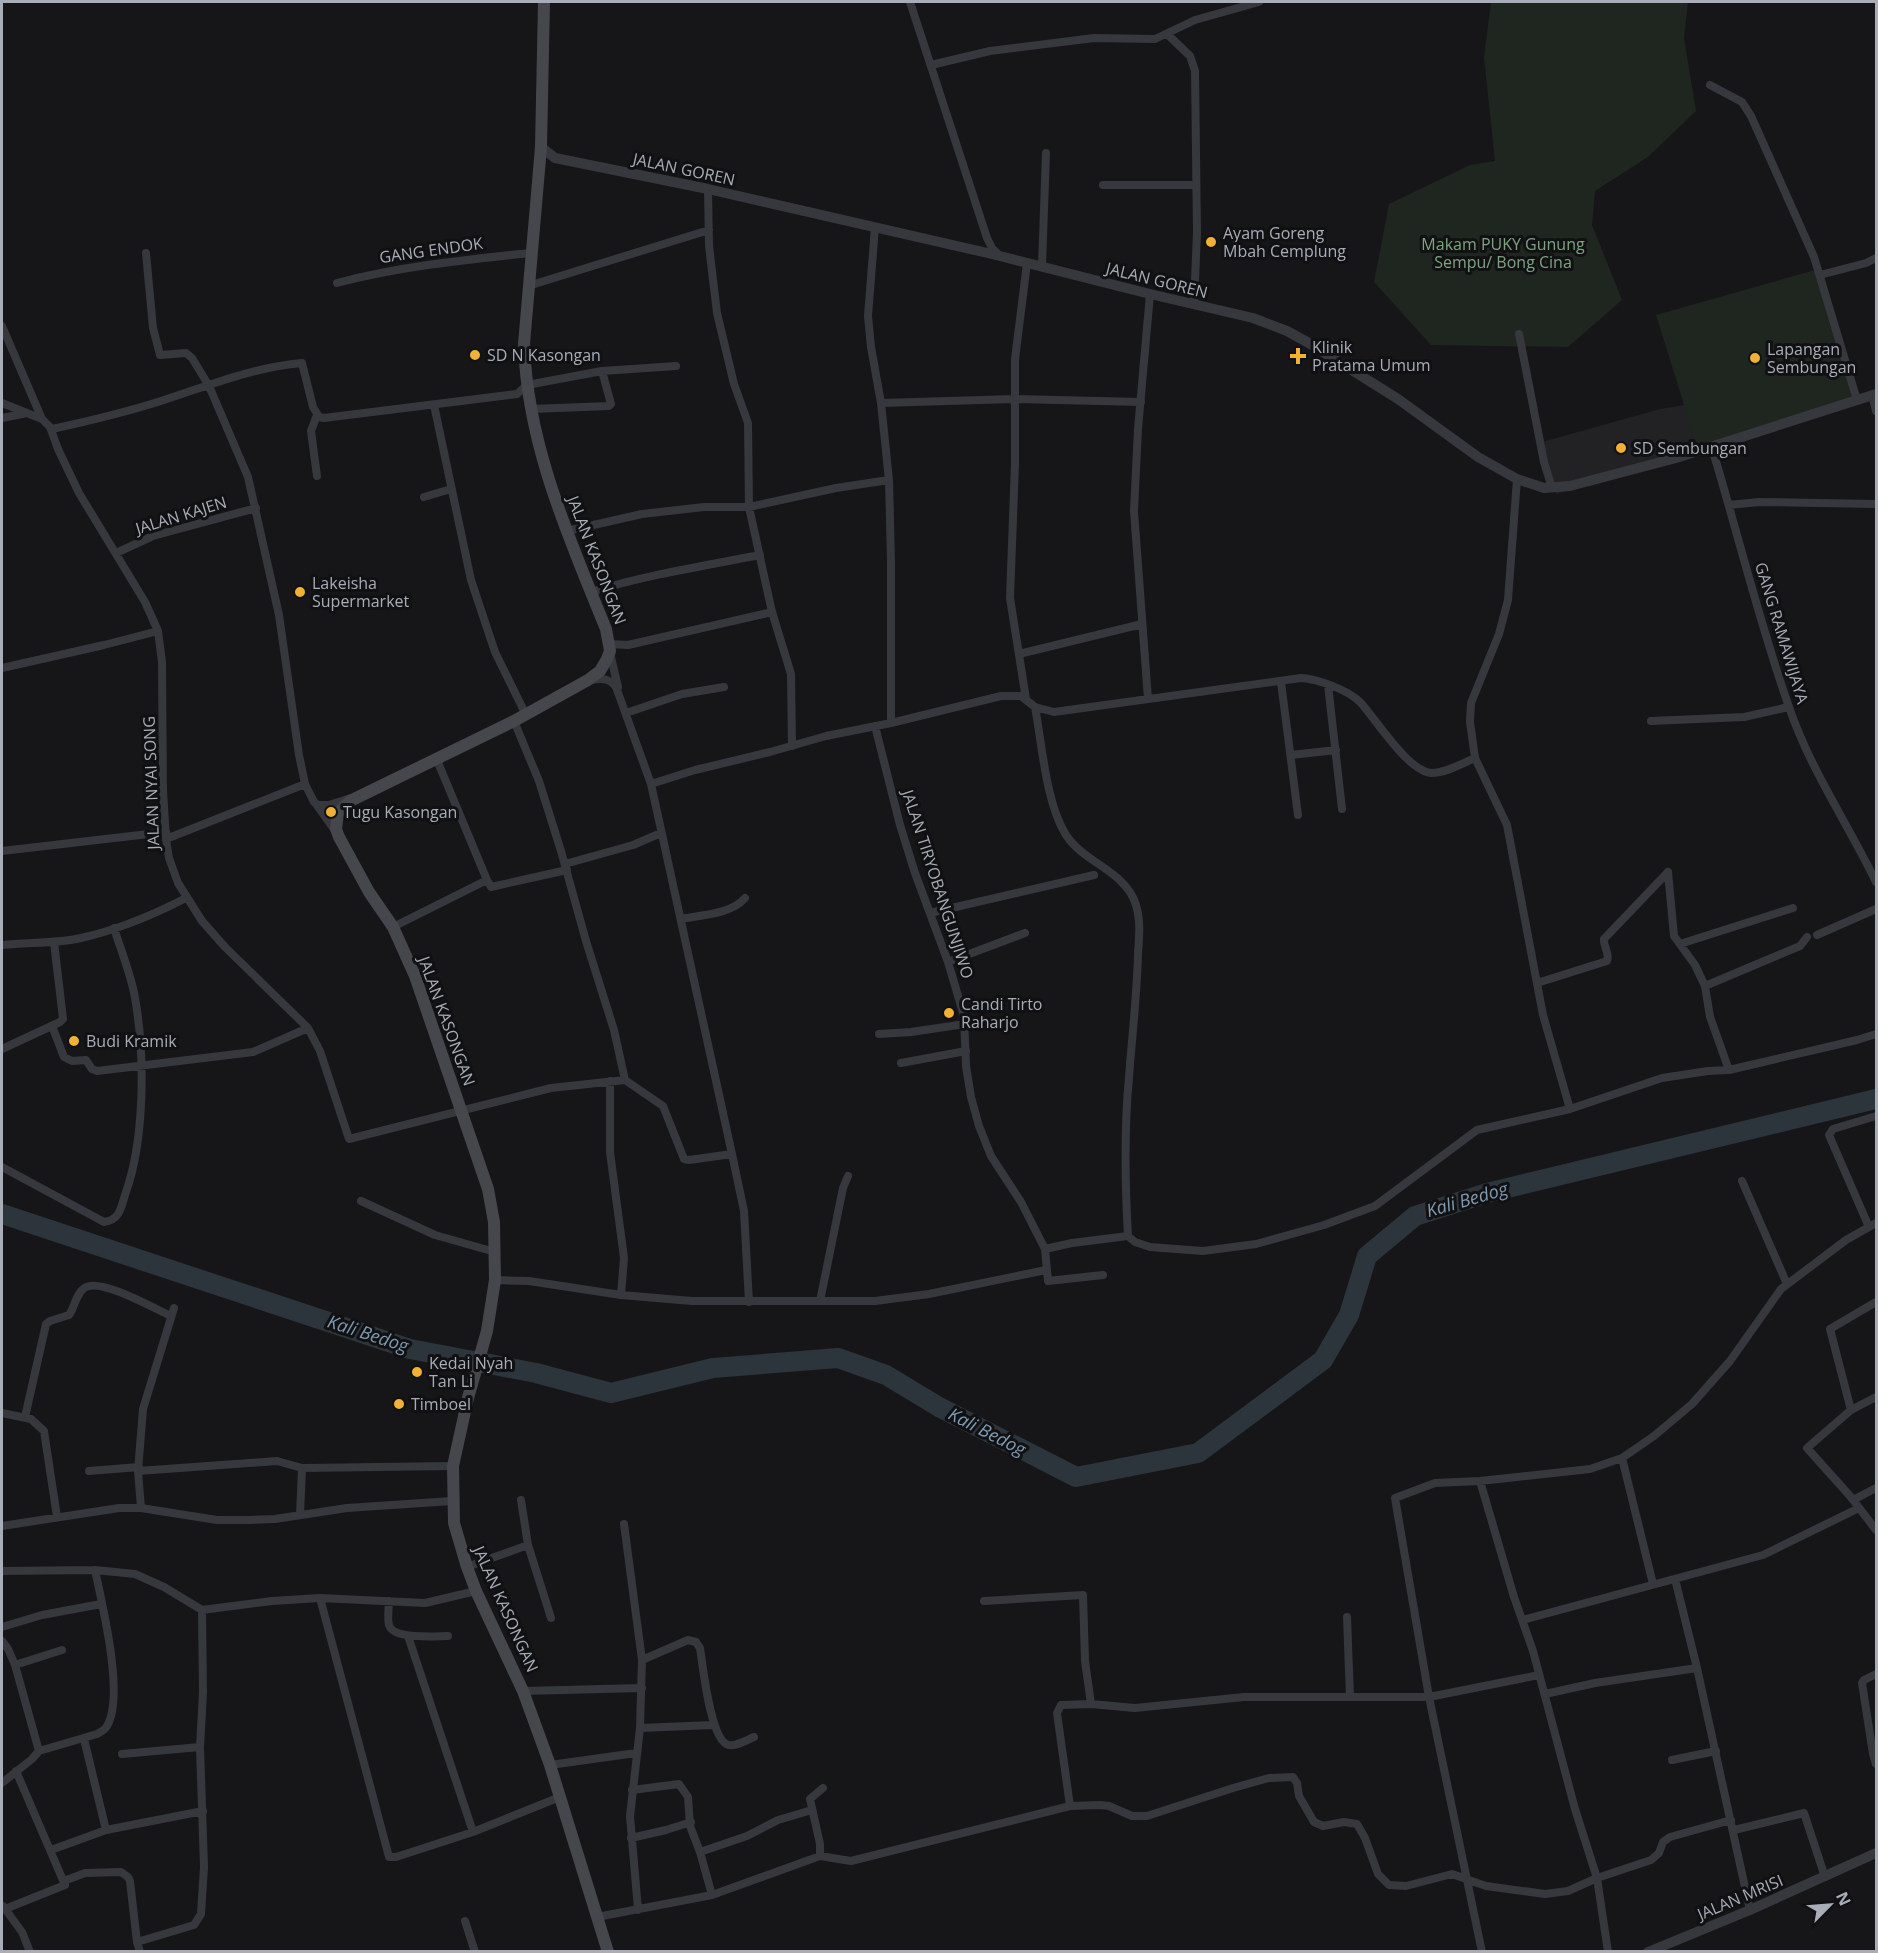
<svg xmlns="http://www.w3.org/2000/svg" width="1878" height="1953" font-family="'Open Sans',sans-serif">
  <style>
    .built { fill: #222225 }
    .green { fill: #1e261f }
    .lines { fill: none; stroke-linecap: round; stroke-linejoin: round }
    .river { stroke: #2c353c; stroke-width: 20 }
    .minor { stroke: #37383d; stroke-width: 8 }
    .tertiary { stroke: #37383d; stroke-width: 10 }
    .secondary { stroke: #45474d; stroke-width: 12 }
    .poi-dot { fill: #f2b134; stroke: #111113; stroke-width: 2 }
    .labels { text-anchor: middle; stroke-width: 6; stroke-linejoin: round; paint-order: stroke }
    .street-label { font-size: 16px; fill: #a8adb8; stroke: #111113 }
    .poi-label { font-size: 16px; fill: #a8adb8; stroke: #111113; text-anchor: start }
    .park-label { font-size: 16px; fill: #7fa381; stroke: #111113 }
    .water-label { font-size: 18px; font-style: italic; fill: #7f9bb3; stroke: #111113 }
  </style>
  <rect width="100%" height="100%" fill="#161618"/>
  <path class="built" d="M1685 405 1700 454 1556 494 1542 442 1660 409Z"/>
  <path class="green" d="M1491 2H1688L1684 38 1696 111 1648 157 1595 191 1592 225 1622 300 1568 347 1431 345 1374 282 1389 204 1470 165 1495 161 1484 57Z
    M1815 270 1854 401 1699 453 1656 315Z"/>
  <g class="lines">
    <path class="river" d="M2 1214 410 1349 536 1373 611 1393 713 1368 838 1358 886 1375 939 1407 1076 1477 1198 1453 1323 1360 1349 1315 1367 1256 1415 1216 1487 1193 1876 1099"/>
    <path class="minor" d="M910 2 987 238 992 248 999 255
      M1167 34 1190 56 1195 71 1197 233 1194 304
      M931 65 990 51 1094 38 1155 39 1195 20 1259 2
      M1710 85 1742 102 1751 116 1814 257 1857 400
      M1103 185H1196
      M708 189 709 246 717 313 734 384 748 423 749 507 772 612 791 674 792 746
      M875 227 868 316 871 347 881 403 889 480 891 561V723
      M146 253 153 328 160 355 186 353 192 358 209 386 248 477 279 615 299 755 305 784 314 802 318 805H329L351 798
      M1042 266 1046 153
      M1820 275 1866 263 1876 258
      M337 283C401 266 465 260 530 253
      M528 286 709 230
      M2 326 42 419
      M1519 334 1544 462 1552 488
      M1872 395 1876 411
      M2 403 42 419 50 427 58 449 79 493 145 602 158 631 162 662 163 790 166 839 169 858 178 883 202 921 225 947 308 1028 320 1051 349 1139 551 1088 625 1080 663 1106 684 1159 689 1160 732 1154
      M881 403 1015 399 1141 402
      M434 405 471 580 495 652 526 715
      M531 409 609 406 611 404 602 371
      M317 415 311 431 317 476
      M2 418 27 413
      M52 429C89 421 127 412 164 400 210 385 254 367 302 363L313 407 319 417 324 418 517 394 527 385 602 371 676 366
      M1712 448C1738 534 1759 622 1789 707 1810 769 1848 824 1876 882
      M1517 479 1508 600 1499 634 1471 703 1470 722 1475 758 1507 825 1543 1015 1570 1109
      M424 497 451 489
      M1729 505 1759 502 1876 504
      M567 531 642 514 704 507H749L836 488 889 480
      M116 553 153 536 256 508
      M591 592C646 575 703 566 760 555
      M609 644 628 645 772 612
      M610 653 618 687
      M1019 654 1142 624
      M2 668 104 645 158 631
      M591 680C602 678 609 678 616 687L651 784 732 1154 744 1211 749 1302
      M1281 682 1298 815
      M1328 685 1342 809
      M1026 699 1010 598 1015 464V359L1027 263
      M1148 699 1134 511 1138 429 1150 294
      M1035 707C1042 744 1046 804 1066 835 1084 863 1126 871 1136 905 1141 921 1139 938 1138 954 1137 995 1132 1036 1129 1077 1124 1129 1125 1184 1128 1236
      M626 713 682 694 724 687
      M514 721 539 781 561 851 586 941 614 1030 625 1080
      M1651 721 1744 717 1789 707
      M875 726 900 825 915 873 948 962 964 1016 966 1066 971 1097 979 1126 991 1156 1021 1202 1045 1249 1048 1281 1103 1275
      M1291 755 1336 750
      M437 760 487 880
      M651 784 695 770 770 752 826 736 891 723 1001 696H1021L1035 707 1054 712 1301 678C1318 679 1348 690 1360 702 1376 719 1408 772 1432 773 1446 773 1463 763 1475 758
      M316 804 336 832
      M166 839 305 784
      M2 851 166 832
      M565 864 633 845 661 833
      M1668 872 1674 936 1695 965 1705 986 1710 1017 1729 1070
      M930 913 1094 875
      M681 919C701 915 732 914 745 898
      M393 927 487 880 491 887 567 870
      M1817 935 1876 909
      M1680 944 1793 908
      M2 945C28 942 55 944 81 938 117 930 153 915 186 898
      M948 962 1025 933
      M1537 983 1607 961C1610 953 1603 946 1604 939L1668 872
      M1705 986 1800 946 1807 937
      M52 1026 64 1057 72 1061 86 1060 92 1069 97 1071 253 1052 308 1028
      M879 1034 911 1032 965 1024
      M2 1049 60 1022 63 1019 54 942
      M901 1063 966 1051
      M610 1081V1152L624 1258 621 1295
      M2 1167 104 1222C121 1220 121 1206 126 1192 145 1138 145 1054 135 998 131 974 121 951 114 928
      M1742 1181 1787 1284
      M361 1201 435 1235 495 1252
      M1869 1227 1829 1135 1833 1129 1876 1116
      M1045 1249 1072 1243 1128 1236 1135 1242 1150 1247 1203 1251 1256 1244 1324 1225 1375 1206 1477 1130 1570 1109 1662 1078 1708 1071 1729 1070 1857 1040 1876 1034
      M495 1280 529 1281 621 1295 692 1301H875L929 1294 1046 1270
      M820 1301 843 1188 848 1176
      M1876 1397 1851 1410 1807 1448 1850 1496 1876 1530
      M1851 1410 1830 1329 1876 1302
      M2 1413 31 1419 44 1431 57 1517
      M25 1417 46 1324 50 1321 69 1315C75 1307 76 1292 86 1287 103 1279 153 1308 171 1316
      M1622 1458 1653 1584
      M89 1471 139 1467
      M138 1471 277 1461 302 1468 453 1466
      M1480 1481 1514 1597 1533 1651 1575 1809 1597 1878 1608 1952
      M521 1500 528 1545 551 1618
      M1853 1500 1876 1488
      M141 1508 138 1471 143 1409 174 1308
      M300 1515 302 1468
      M624 1524 642 1660 640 1728 630 1816 638 1910
      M2 1526 119 1508H141L217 1520H247L275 1519 347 1508 452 1501
      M467 1567 528 1545
      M2 1571 95 1570 135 1574 164 1587 202 1610 272 1601 320 1598 425 1603 476 1591
      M1675 1579 1697 1668 1750 1910
      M320 1598 389 1857H396L473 1832 560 1797
      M389 1601C389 1608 387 1618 389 1625 393 1640 436 1636 448 1636
      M984 1601 1083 1595 1085 1661 1091 1704
      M1347 1617 1350 1697
      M1523 1620 1763 1555 1859 1508
      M2 1627 42 1615 101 1604
      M408 1636 473 1832
      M2 1641 8 1649 15 1665
      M642 1660 688 1640 696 1642 700 1648C703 1666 710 1739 728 1745 735 1747 747 1740 754 1737
      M1876 1674 1864 1680 1862 1683 1873 1754 1876 1764
      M523 1691 642 1688
      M1545 1694 1595 1683 1697 1668
      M640 1728 713 1725
      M84 1739 106 1830
      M39 1751 15 1665 62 1650
      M122 1754 200 1747
      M1672 1760 1716 1751
      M550 1765 636 1753
      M2 1783 32 1759 39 1751 97 1734C101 1732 105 1730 107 1726 125 1696 102 1604 95 1570
      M632 1790 679 1784 688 1797 690 1826 700 1852
      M1070 1806 1057 1713 1061 1705 1091 1704 1135 1708 1244 1697H1429L1539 1675
      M1734 1830 1804 1813 1825 1877
      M631 1838 666 1830 691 1822
      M51 1850 106 1830 203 1811
      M820 1856V1844L810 1799 823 1788
      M64 1881 85 1873 121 1872 128 1877 130 1881 137 1942 140 1952
      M712 1895 700 1852 747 1836 778 1820 812 1810
      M3 1906 22 1932 30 1952
      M5 1909 65 1885 16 1771
      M597 1917 712 1895 820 1856 851 1861 1070 1806 1100 1805 1109 1806 1132 1816H1147L1233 1788 1269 1778 1293 1777 1297 1783 1299 1796 1314 1822 1323 1826 1344 1822 1357 1824 1365 1838 1378 1874 1389 1885 1406 1886 1452 1874 1486 1886 1545 1894 1568 1891 1597 1878 1651 1860 1659 1853 1663 1842 1670 1837 1731 1820
      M465 1921 475 1952
      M137 1942 194 1925 201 1914 204 1867 200 1747 203 1692 202 1610
      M1482 1952 1429 1697 1395 1498 1435 1483 1480 1481 1590 1469 1622 1458 1654 1436 1692 1404 1730 1361 1781 1289 1846 1240 1876 1223"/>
    <path class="tertiary" d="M541 147 555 158 708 189 992 254 1150 294 1253 318 1287 331 1307 342 1398 399 1478 457 1517 479 1544 488 1570 486 1676 458 1876 394
      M1648 1952 1750 1910 1876 1853"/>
    <path class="secondary" d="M544 2 541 147 524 344C527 444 569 538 606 629L610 651 607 659 600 671 588 680 514 721 350 801 338 813 336 829 339 837 369 892 393 927 415 976 488 1189 494 1222 495 1280 487 1331 468 1398 453 1466 454 1523 467 1567 476 1591 523 1691 550 1765 608 1952"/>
  </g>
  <g class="poi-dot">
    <circle cx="1211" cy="242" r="6"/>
    <circle cx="475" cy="355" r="6"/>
    <path d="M1295 347h6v6h6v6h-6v6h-6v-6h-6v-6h6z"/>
    <circle cx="1755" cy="358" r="6"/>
    <circle cx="1621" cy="448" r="6"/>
    <circle cx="300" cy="592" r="6"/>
    <circle cx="331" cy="812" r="6"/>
    <circle cx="949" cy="1013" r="6"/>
    <circle cx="74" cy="1041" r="6"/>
    <circle cx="417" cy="1372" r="6"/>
    <circle cx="399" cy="1404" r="6"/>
  </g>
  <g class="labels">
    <g class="street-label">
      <text transform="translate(684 169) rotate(12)" y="6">JALAN GOREN</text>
      <text transform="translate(431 250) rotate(-8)" y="6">GANG ENDOK</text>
      <text transform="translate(1157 280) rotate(14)" y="6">JALAN GOREN</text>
      <text transform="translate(181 515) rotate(-17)" y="6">JALAN KAJEN</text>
      <text transform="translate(597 560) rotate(69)" y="6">JALAN KASONGAN</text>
      <text transform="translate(1782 633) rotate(73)" y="6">GANG RAMAWIJAYA</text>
      <text transform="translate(151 783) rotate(-92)" y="6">JALAN NYAI SONG</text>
      <text transform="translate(938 884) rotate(72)" y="6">JALAN TIRYOBANGUNJIWO</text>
      <text transform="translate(447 1021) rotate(70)" y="6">JALAN KASONGAN</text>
      <text transform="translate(506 1609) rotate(66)" y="6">JALAN KASONGAN</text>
      <text transform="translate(1740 1897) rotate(-23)" y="6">JALAN MRISI</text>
    </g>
    <g class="poi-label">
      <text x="1223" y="239">Ayam Goreng<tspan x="1223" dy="18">Mbah Cemplung</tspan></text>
      <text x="1312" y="353">Klinik<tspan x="1312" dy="18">Pratama Umum</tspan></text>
      <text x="1767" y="355">Lapangan<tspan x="1767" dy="18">Sembungan</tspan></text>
      <text x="487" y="361">SD N Kasongan</text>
      <text x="1633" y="454">SD Sembungan</text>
      <text x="312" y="589">Lakeisha<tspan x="312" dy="18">Supermarket</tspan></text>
      <text x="343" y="818">Tugu Kasongan</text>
      <text x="961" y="1010">Candi Tirto<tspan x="961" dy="18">Raharjo</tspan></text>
      <text x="86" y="1047">Budi Kramik</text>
      <text x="429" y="1369">Kedai Nyah<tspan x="429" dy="18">Tan Li</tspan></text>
      <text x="411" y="1410">Timboel</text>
    </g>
    <g class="park-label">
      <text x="1503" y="250">Makam PUKY Gunung<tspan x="1503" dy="18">Sempu/ Bong Cina</tspan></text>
    </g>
    <g class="water-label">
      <text transform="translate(1467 1200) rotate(-16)" y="6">Kali Bedog</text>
      <text transform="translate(368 1334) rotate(18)" y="6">Kali Bedog</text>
      <text transform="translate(987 1432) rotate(27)" y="6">Kali Bedog</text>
    </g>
  </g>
  <rect width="1878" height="1953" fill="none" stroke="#a8adb8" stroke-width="6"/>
  <g transform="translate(1830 1905) rotate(65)" stroke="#111113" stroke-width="4.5" paint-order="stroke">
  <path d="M0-4.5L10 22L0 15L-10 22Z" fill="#a8adb8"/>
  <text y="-9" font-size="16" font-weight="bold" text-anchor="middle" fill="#a8adb8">N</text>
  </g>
</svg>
